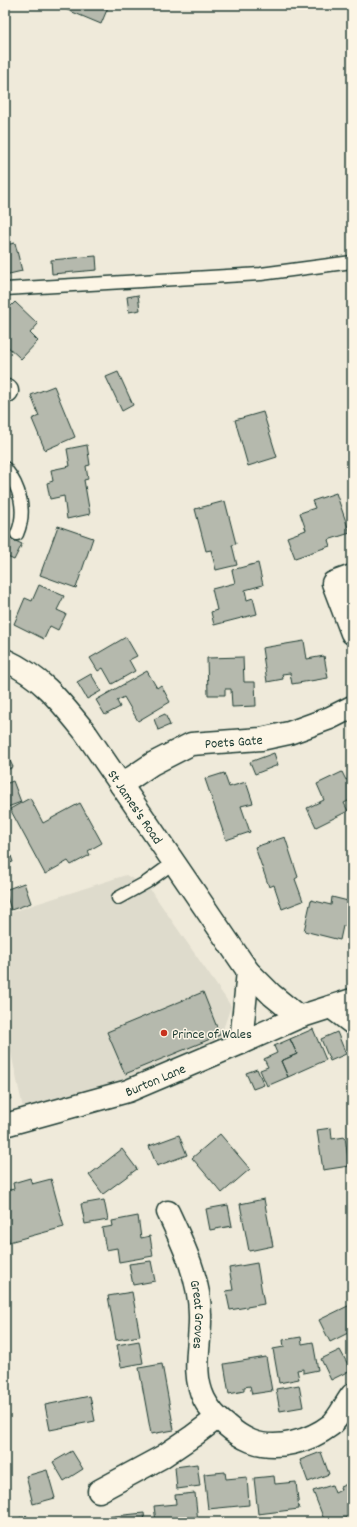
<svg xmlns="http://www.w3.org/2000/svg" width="357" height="1527" font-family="Dekko,sans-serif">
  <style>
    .built { fill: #dedbcc }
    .building { fill: #b5b9ad; stroke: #1f3d34 }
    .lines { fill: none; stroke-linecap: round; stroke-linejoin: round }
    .service-casing { stroke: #1f3d34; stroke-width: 15 }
    .minor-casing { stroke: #1f3d34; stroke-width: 25 }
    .tertiary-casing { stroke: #1f3d34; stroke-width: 25 }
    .service { stroke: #fcf5e5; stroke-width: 12 }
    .minor { stroke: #fcf5e5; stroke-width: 22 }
    .tertiary { stroke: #fcf5e5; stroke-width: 22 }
    .poi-dot { fill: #c8321e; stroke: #fcf5e5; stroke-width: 1.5 }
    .labels { text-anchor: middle; stroke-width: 3; stroke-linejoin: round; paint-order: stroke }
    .street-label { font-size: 14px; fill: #1f3d34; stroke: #fcf5e5 }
    .poi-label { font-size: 14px; fill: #1f3d34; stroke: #fcf5e5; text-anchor: start }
  </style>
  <rect width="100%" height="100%" fill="#efeada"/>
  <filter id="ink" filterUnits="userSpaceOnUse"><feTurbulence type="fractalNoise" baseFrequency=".025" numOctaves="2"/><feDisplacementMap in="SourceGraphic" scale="8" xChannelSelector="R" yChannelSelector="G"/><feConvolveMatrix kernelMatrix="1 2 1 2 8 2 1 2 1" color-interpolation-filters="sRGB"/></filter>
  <g filter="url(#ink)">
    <path class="built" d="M126 875 150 889 231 1006 220 1038 103 1088 23 1108 11 1053 5 1044V914Z"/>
    <path class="building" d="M59 5H109L101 24 58 6Z
      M15 243 22 271 5 275V245Z
      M96 256 97 270 52 274 51 260Z
      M138 295 140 310 129 312 127 297Z
      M15 302 38 324 30 333 38 341 21 359 5 344V310L6 311Z
      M118 372 133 405 122 411 106 377Z
      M54 386 75 437 45 450 32 419 39 416 31 395Z
      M263 412 277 457 248 466 235 420Z
      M87 445 90 465 86 466 88 479 84 480 90 514 67 519 64 496 50 499 47 483 53 481 51 470 70 466 67 449Z
      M336 493 350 533 328 540 330 546 295 558 287 537 306 530 300 513 315 508 312 501Z
      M225 501 236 544 232 545 237 565 216 570 211 550 206 551 195 509Z
      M58 526 93 538 76 588 40 575Z
      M5 536 22 544 14 560 5 556Z
      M258 563 263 585 245 590 247 600 253 598 257 614 214 625 211 612 217 610 212 589 235 583 232 570Z
      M39 585 64 596 57 610 66 614 58 630 50 626 44 639 14 624 25 598 32 601Z
      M126 637 137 656 129 660 135 671 112 684 103 668 98 671 90 658Z
      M304 641 307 659 324 656 328 678 292 684 290 673 282 674 283 679 267 682 262 648Z
      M243 657 244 682H255L256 706 232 707 231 689H225V695H208L207 658Z
      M147 671 157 688 161 685 170 702 138 721 124 697 117 701 120 707 105 715 96 700Z
      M91 674 101 691 87 699 77 682Z
      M165 714 170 725 158 730 154 719Z
      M5 751 13 767 5 771Z
      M274 753 278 765 255 774 250 762Z
      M342 772 346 780 352 777V799L344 803 348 811 316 827 307 808 324 800 317 784Z
      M224 773 229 787 246 782 253 803 241 806 250 832 226 840 205 779Z
      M13 781 21 802 5 808V784Z
      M30 798 43 823 80 803 102 843 88 851 90 855 71 865 68 861 45 874 10 809Z
      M285 837 298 877 295 879 303 901 282 909 274 885 269 887 255 847Z
      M5 838 13 862 6 864 9 873 5 875Z
      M24 883 31 903 11 910 5 890Z
      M332 897 352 902V928L343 926 340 940 304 931 311 900 331 905Z
      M203 992 220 1035 125 1074 107 1032Z
      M313 1029 326 1060 288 1077 281 1061 297 1054 290 1039Z
      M337 1032 346 1054 330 1061 321 1039Z
      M290 1039 297 1054 281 1061 288 1077 267 1086 260 1070 268 1067 264 1059 277 1053 274 1046Z
      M257 1069 264 1085 253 1089 246 1073Z
      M5 1073 11 1099 5 1100Z
      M331 1128 332 1139 345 1137 349 1166 323 1170 317 1130Z
      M220 1134 250 1169 222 1193 192 1158Z
      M179 1135 187 1155 157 1166 149 1146Z
      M122 1149 137 1169 103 1194 89 1175Z
      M30 1178 32 1184 51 1179 64 1227 9 1242 5 1226V1191L14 1189 13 1183Z
      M264 1199 273 1246 249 1251 240 1204Z
      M104 1200 108 1220 85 1224 81 1204Z
      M228 1205 232 1226 210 1230 206 1209Z
      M138 1216 141 1238 150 1236 153 1256 119 1262 117 1248 106 1250 102 1228 113 1226 112 1221Z
      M151 1261 155 1281 133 1285 129 1264Z
      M257 1263 264 1304 230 1310 226 1291 233 1290 229 1268Z
      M132 1292 140 1336 116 1340 108 1296Z
      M352 1304V1331L330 1342 319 1320Z
      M301 1337 302 1344 313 1342 318 1370 303 1373V1369L297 1370 299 1379 279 1383 273 1349 284 1347 283 1340Z
      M139 1341 143 1363 121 1367 117 1345Z
      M340 1350 351 1370 331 1380 321 1359Z
      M266 1357 272 1391 252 1394 250 1386 244 1387V1391L229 1394 224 1364Z
      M162 1364 174 1430 151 1434 139 1368Z
      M299 1385 303 1407 280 1411 276 1389Z
      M90 1396 95 1421 50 1430 45 1405Z
      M72 1451 83 1469 64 1481 53 1462Z
      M321 1452 329 1474 308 1482 300 1460Z
      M197 1464 200 1486 177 1489 175 1467Z
      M47 1470 55 1498 33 1504 26 1476Z
      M225 1472 226 1479 247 1477 249 1505 208 1509 204 1474Z
      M274 1476 275 1484 296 1482 299 1509 258 1514 254 1478Z
      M352 1482V1516L335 1522H325L313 1491 332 1485 335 1493 341 1490 340 1487Z
      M195 1493 198 1522H156L154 1506 176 1504 175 1495Z
      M144 1513 145 1522H77L76 1520Z
      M26 1515 33 1522H15L21 1517 22 1519Z"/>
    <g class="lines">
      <defs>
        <path id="service" d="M5 289 261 274 352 262
          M5 468C20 487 27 511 17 534
          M118 898 147 882 173 863"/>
        <g id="minor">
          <path d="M5 392 7 391"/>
          <path d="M352 576 333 583 352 633"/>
          <path id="s1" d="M5 660C42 677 60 701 85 732L248 971 272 995 299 1017"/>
          <path id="s2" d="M121 785 152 764 191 744 261 739 289 733 330 718 352 707"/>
          <path d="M331 1007 352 1023"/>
          <path d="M241 1043 248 971"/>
          <path id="s3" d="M168 1212C183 1244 200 1279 200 1315 201 1344 191 1372 204 1399 209 1409 217 1418 225 1424 233 1431 241 1437 251 1441 277 1451 310 1441 331 1425 339 1418 345 1404 352 1395"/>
          <path d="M99 1491 162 1457 193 1436 217 1418"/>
        </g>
        <g id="tertiary">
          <path id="s4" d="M5 1125 128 1091 241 1043 299 1017 352 1000"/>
        </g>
      </defs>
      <use href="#service" class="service-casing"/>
      <use href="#minor" class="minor-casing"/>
      <use href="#tertiary" class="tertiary-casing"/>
      <use href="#service" class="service"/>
      <use href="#minor" class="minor"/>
      <use href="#tertiary" class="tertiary"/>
    </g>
  </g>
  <circle class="poi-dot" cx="164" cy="1033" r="4"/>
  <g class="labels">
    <g class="street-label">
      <text dy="5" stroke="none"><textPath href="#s2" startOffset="124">Poets Gate</textPath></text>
      <text dy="5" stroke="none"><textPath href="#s1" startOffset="199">St James's Road</textPath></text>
      <text dy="5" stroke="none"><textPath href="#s4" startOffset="157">Burton Lane</textPath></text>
      <text dy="5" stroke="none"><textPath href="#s3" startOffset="108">Great Groves</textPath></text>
    </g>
    <g class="poi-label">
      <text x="172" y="1038">Prince of Wales</text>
    </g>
  </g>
  <rect width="357" height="1527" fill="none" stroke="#fcf5e5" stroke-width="20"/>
  <rect x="10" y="10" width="337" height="1507" fill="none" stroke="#1f3d34" stroke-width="1.5" filter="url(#ink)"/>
</svg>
